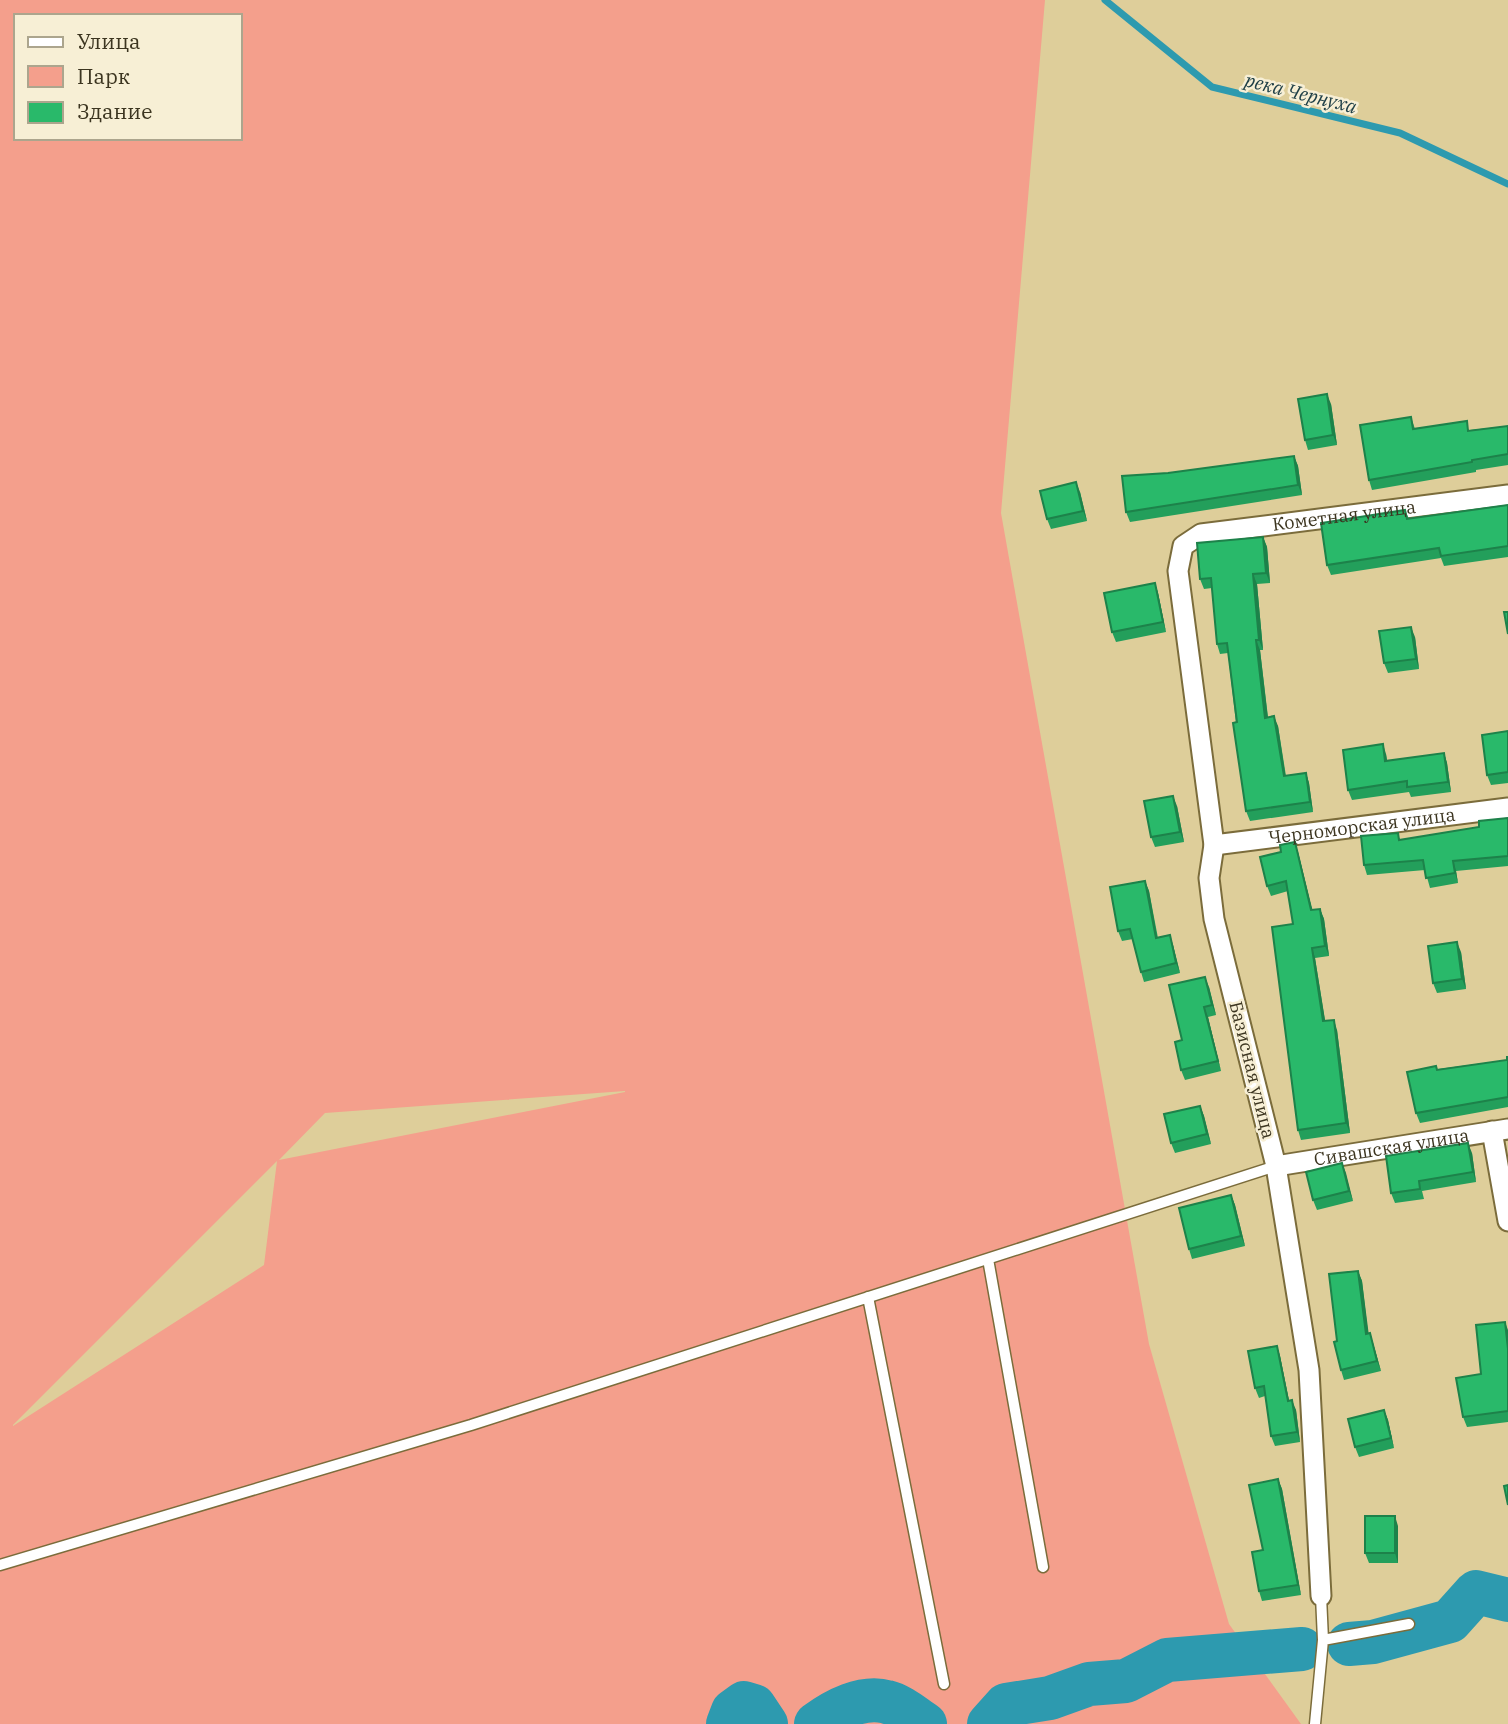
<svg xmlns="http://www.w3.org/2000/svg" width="1508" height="1724" font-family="'IBM Plex Serif',serif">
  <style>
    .green { fill: #f49f8c; fill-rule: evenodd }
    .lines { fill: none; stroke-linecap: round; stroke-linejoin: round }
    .stream { stroke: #2d9aaf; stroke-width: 7 }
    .river { stroke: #2d9aaf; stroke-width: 44 }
    .lane-casing { stroke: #7b6c3b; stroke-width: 13 }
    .street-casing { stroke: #7b6c3b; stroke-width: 23 }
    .lane { stroke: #fff; stroke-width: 10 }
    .street { stroke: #fff; stroke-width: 19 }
    .wall { fill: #239f5b }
    .shaded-wall { fill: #1d824a }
    .building { fill: #29b96a; stroke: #1d824a; stroke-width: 2 }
    .labels { text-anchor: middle; stroke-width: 5; stroke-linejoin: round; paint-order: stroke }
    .street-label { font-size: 18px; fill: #3c3520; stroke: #f7efd5 }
    .water-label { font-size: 19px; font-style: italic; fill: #204047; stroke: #f7efd5 }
  </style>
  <rect width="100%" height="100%" fill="#dece9a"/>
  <path class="green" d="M0 0H1045L1001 513 1149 1344 1229 1624 1301 1724H0ZM16 16H240V138H16ZM625 1091V1092L279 1160 325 1113ZM277 1161 264 1265 13 1426V1425Z"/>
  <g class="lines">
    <path class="stream" d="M1105 0 1212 87 1400 133 1508 184"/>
    <path class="river" d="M1349 1644 1373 1642 1450 1621 1476 1592 1508 1600
      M728 1724 733 1711 744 1703 754 1706 766 1724
      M816 1724C835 1710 863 1695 887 1702 900 1705 914 1717 925 1724
      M989 1724 1006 1705 1050 1698 1089 1684 1126 1681 1167 1660 1302 1649"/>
    <defs>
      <path id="lane" d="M988 1259 1043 1567
        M868 1297 944 1684
        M0 1565 471 1425 1276 1166
        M1323 1640 1409 1624
        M1315 1724 1323 1640 1321 1596"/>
      <g id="street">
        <path id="s1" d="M1214 845 1508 808"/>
        <path d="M1492 1131 1508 1221"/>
        <path id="s2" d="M1276 1166 1508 1129"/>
        <path id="s3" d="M1321 1596 1309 1370 1276 1166 1214 919 1209 878 1214 845 1178 571 1183 546 1201 534 1508 495"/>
      </g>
    </defs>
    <use href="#lane" class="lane-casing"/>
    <use href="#street" class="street-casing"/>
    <use href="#lane" class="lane"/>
    <use href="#street" class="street"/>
  </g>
  <path class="wall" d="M1331 404 1337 445 1308 450 1305 440Z
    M1411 417 1415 429 1470 430 1508 426V465L1476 470V472L1372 490 1369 480Z
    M1294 456 1298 466 1302 495 1130 522 1126 512 1168 473Z
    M1080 492 1087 521 1051 529 1047 519Z
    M1508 505V557L1444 566 1441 558 1331 575 1327 565 1405 510 1409 519Z
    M1263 537 1267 547 1270 583 1257 584 1263 650H1260L1268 717 1278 726 1286 776 1306 773 1309 783 1313 812 1250 821 1246 811 1228 653 1220 654 1217 644 1212 588 1204 589 1200 579Z
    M1155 583 1158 593 1166 632 1116 642 1112 632Z
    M1415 637 1419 669 1388 673 1384 663Z
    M1508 731V783L1491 785 1487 775Z
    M1444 753 1447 763 1451 792 1411 797 1409 792 1352 800 1348 790 1386 754 1387 761Z
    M1177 806 1184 842 1155 847 1151 837Z
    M1508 818V866L1456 871 1458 883 1430 888 1425 870 1367 875 1364 865 1401 840 1479 827Z
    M1298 852 1312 910 1320 909 1324 919 1329 956 1315 958 1325 1021 1337 1030 1350 1133 1301 1140 1298 1130 1293 924 1288 891 1271 896 1267 886Z
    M1145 881 1149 891 1158 938 1173 945 1180 973 1144 982 1141 972 1133 939 1122 941 1118 931Z
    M1461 952 1466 989 1437 993 1433 983Z
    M1209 987 1216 1015 1208 1017 1221 1071 1185 1080 1181 1070Z
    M1508 1057V1107L1420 1123 1416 1113 1438 1069 1507 1060Z
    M1200 1106 1204 1116 1211 1144 1175 1153 1171 1143Z
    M1472 1153 1476 1182 1422 1191 1424 1199 1395 1203 1391 1193Z
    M1342 1163 1353 1201 1317 1210 1313 1200Z
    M1231 1195 1235 1205 1245 1246 1192 1259 1189 1249Z
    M1358 1271 1362 1281 1368 1333 1373 1343 1381 1371 1344 1380 1341 1370 1337 1341Z
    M1508 1330V1422L1467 1427 1463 1417 1481 1374Z
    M1277 1346 1280 1356 1289 1400 1296 1410 1300 1442 1275 1446 1271 1436 1265 1396 1259 1398 1255 1388Z
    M1384 1410 1388 1420 1394 1448 1359 1457 1355 1447Z
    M1278 1479 1282 1489 1301 1595 1262 1601 1259 1591 1263 1550Z
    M1398 1526V1563H1369L1365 1553Z"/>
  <path class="shaded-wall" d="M1327 394 1331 404 1337 445 1333 435Z
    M1294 456 1298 466 1302 495 1298 485Z
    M1076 482 1080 492 1087 521 1083 511Z
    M1263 537 1267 547 1270 583 1266 573Z
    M1253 574 1257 584 1263 650 1259 640Z
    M1155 583 1158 593 1166 632 1163 622Z
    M1411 627 1415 637 1419 669 1416 659Z
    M1256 640 1260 650 1269 728 1265 718Z
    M1274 716 1278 726 1287 786 1284 776Z
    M1383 744 1386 754 1389 772 1385 761Z
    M1444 753 1447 763 1451 792 1448 782Z
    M1306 773 1309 783 1313 812 1310 802Z
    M1173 796 1177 806 1184 842 1180 832Z
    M1295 842 1298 852 1315 920 1311 910Z
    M1453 861 1456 871 1458 883 1455 873Z
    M1145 881 1149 891 1159 948 1156 938Z
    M1320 909 1324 919 1329 956 1325 946Z
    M1170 935 1173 945 1180 973 1176 963Z
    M1457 942 1461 952 1466 989 1462 979Z
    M1312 948 1315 958 1327 1032 1323 1021Z
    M1205 977 1209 987 1216 1015 1212 1005Z
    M1204 1007 1208 1017 1221 1071 1218 1061Z
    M1334 1020 1337 1030 1350 1133 1346 1123Z
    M1200 1106 1204 1116 1211 1144 1207 1134Z
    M1468 1143 1472 1153 1476 1182 1473 1172Z
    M1342 1163 1346 1173 1353 1201 1349 1191Z
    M1231 1195 1235 1205 1245 1246 1241 1236Z
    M1358 1271 1362 1281 1370 1344 1366 1334Z
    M1505 1322 1508 1330V1349Z
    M1370 1333 1373 1343 1381 1371 1377 1361Z
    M1277 1346 1280 1356 1291 1411 1288 1401Z
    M1292 1400 1296 1410 1300 1442 1297 1432Z
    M1384 1410 1388 1420 1394 1448 1391 1438Z
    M1278 1479 1282 1489 1301 1595 1298 1585Z
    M1395 1516 1398 1526V1563L1395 1553Z"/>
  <path class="building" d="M1327 394 1333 435 1305 440 1298 399Z
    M1411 417 1413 429 1467 421 1468 431 1508 426V454L1472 460V462L1369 480 1360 425Z
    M1294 456 1298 485 1126 512 1122 476 1168 473Z
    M1076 482 1083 511 1047 519 1040 491Z
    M1508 505V546L1441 556 1439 548 1327 565 1321 523 1405 510 1407 519Z
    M1263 537 1266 573 1253 574 1259 640H1256L1265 718 1274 716 1284 776 1306 773 1310 802 1246 811 1233 723 1237 722 1227 643 1217 644 1211 578 1200 579 1197 543Z
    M1155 583 1163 622 1112 632 1104 593Z
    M1504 612H1508V634Z
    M1411 627 1416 659 1384 663 1379 631Z
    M1508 731V772L1487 775 1482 735Z
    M1383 744 1385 761 1444 753 1448 782 1407 787V781L1348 790 1343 750Z
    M1173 796 1180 832 1151 837 1144 801Z
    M1508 818V856L1453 861 1455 873 1426 878 1423 860 1364 865 1361 836 1398 833 1399 840 1479 827V821Z
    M1295 842 1311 910 1320 909 1325 946 1312 948 1323 1021 1334 1020 1346 1123 1298 1130 1272 927 1293 924 1286 881 1267 886 1260 857 1281 852 1280 845Z
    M1145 881 1156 938 1170 935 1176 963 1141 972 1130 929 1118 931 1110 887Z
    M1457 942 1462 979 1433 983 1428 946Z
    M1205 977 1212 1005 1204 1007 1218 1061 1181 1070 1175 1042 1182 1040 1169 985Z
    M1507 1057H1508V1097L1416 1113 1407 1072 1436 1066 1437 1070 1507 1060Z
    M1200 1106 1207 1134 1171 1143 1164 1114Z
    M1468 1143 1473 1172 1419 1181 1420 1189 1391 1193 1386 1156Z
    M1342 1163 1349 1191 1313 1200 1306 1172Z
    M1231 1195 1241 1236 1189 1249 1179 1208Z
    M1358 1271 1366 1334 1370 1333 1377 1361 1341 1370 1334 1342 1337 1341 1329 1274Z
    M1505 1322 1508 1349V1411L1463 1417 1456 1378 1481 1374 1476 1325Z
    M1277 1346 1288 1401 1292 1400 1297 1432 1271 1436 1264 1386 1255 1388 1248 1351Z
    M1384 1410 1391 1438 1355 1447 1348 1419Z
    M1278 1479 1298 1585 1259 1591 1252 1552 1263 1550 1249 1485Z
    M1508 1485V1505L1504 1486Z
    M1365 1516H1395V1553H1365Z"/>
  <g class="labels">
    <g class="street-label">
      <text dy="6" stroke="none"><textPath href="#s3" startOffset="1230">Кометная улица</textPath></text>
      <text dy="6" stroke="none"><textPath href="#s1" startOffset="149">Черноморская улица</textPath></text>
      <text transform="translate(1252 1070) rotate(76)" y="6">Базисная улица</text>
      <text dy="6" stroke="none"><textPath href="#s2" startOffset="117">Сивашская улица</textPath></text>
    </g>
    <g class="water-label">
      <text transform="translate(1301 93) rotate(14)" y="7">река Чернуха</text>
    </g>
  </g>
  <rect x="14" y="14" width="228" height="126" fill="#f7efd5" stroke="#aca58d" stroke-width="2"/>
  <rect x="28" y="37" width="35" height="10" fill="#ffffff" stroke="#aca58d" stroke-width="2"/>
  <text x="77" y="49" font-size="21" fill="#3c3520">Улица</text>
  <rect x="28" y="66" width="35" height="21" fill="#f49f8c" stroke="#aca58d" stroke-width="2"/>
  <text x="77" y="84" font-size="21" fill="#3c3520">Парк</text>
  <rect x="28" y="102" width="35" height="21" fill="#29b96a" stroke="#aca58d" stroke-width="2"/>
  <text x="77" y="119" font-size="21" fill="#3c3520">Здание</text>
</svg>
